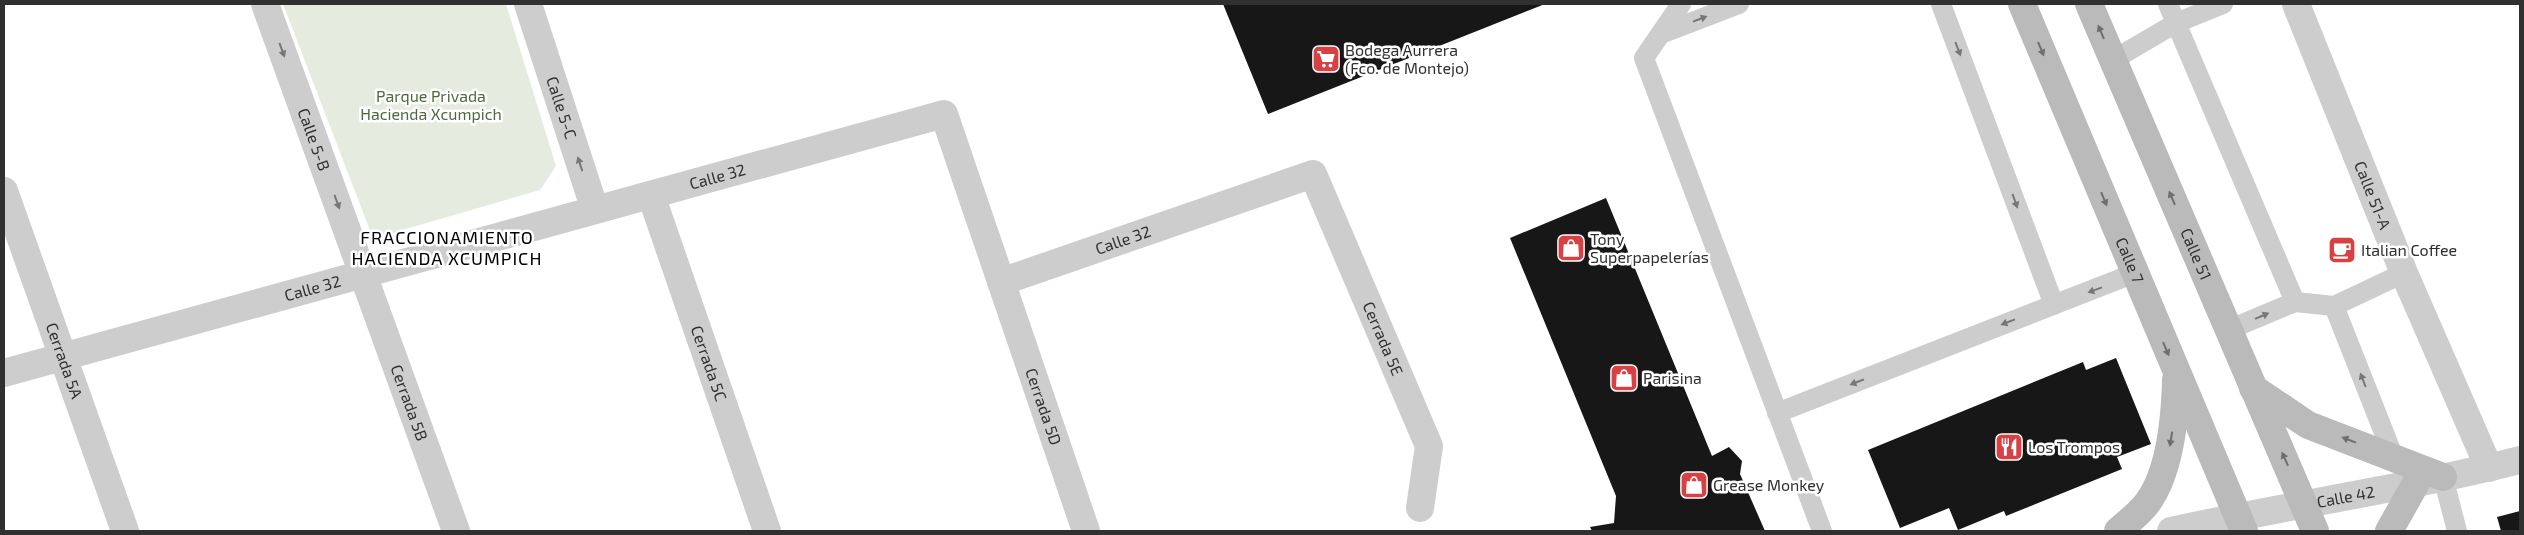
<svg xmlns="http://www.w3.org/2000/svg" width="2524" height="535" font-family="'Exo 2',sans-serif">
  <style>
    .green { fill: #e5ecdf }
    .building { fill: #171717 }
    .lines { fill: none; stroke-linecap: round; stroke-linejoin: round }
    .service { stroke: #cdcdcd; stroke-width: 20 }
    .minor { stroke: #cdcdcd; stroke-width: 28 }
    .tertiary { stroke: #cdcdcd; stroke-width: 28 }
    .secondary { stroke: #bababa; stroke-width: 28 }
    .oneway { fill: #777 }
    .oneway2 { fill: #6e6e6e }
    .labels { text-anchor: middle; stroke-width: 5; stroke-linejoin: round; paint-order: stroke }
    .poi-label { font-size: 16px; fill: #303030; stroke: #fff; text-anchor: start }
    .park-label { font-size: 16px; fill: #516840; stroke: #fff }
    .street-label { font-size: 16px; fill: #303030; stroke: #fff }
    .neighbourhood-label { font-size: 18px; letter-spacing: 1px; fill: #000; stroke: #fff }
  </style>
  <rect width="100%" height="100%" fill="#fff"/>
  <path class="green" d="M283 4H506L556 166 540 190 385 235 371 233Z"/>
  <path class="building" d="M1223 4H1545L1268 114Z
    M1606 198 1712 456 1729 447 1742 461 1740 474 1765 531H1592L1590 527 1614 523 1616 496 1510 238Z
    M2116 358 2151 444 2117 457 2122 469 2006 516 2004 511 1958 530 1949 508 1900 528 1868 450 2083 362 2086 370Z
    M2520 511V531H2501L2497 517Z"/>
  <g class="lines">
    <path class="service" d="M1681 4 1644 58 1822 531
      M1941 4 2054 305
      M2168 4 2295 302
      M1661 34 1739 4
      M2113 60 2176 23 2223 4
      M2334 306 2394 458
      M2228 330 2295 302 2334 306 2404 273
      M1777 413 2135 273
      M2443 477 2457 531"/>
    <g class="minor">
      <path id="s1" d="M265 4 456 531"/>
      <path id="s2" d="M528 4 595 210"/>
      <path id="s3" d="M2296 4 2404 273 2489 468"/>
      <path id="s4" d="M4 191 125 531"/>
      <path id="s5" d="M651 195 767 531"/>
      <path id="s6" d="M1001 282 1313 174 1429 446 1420 508"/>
      <path id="s7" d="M4 373 944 114 1086 531"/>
    </g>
    <path class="tertiary" id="s8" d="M2171 531C2287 505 2405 489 2520 460"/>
    <g class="secondary">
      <path id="s9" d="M2022 4 2244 531"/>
      <path id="s10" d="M2089 4 2315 531"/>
      <path d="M2253 388 2308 425 2443 477"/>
      <path d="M2118 531C2127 523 2136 516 2144 507 2170 477 2175 418 2176 380"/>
      <path d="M2389 531 2416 483"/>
    </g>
  </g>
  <defs><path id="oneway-solid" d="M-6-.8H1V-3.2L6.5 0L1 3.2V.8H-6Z" transform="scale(1.25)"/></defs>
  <g class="oneway">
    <use href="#oneway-solid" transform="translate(1700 19) rotate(-21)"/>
    <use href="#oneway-solid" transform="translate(1958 49) rotate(69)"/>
    <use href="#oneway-solid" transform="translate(282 50) rotate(70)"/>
    <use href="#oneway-solid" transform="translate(580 164) rotate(-108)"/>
    <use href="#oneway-solid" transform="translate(2015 201) rotate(70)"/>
    <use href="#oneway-solid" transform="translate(337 202) rotate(70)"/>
    <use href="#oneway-solid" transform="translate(2095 290) rotate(160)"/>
    <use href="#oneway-solid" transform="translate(2262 316) rotate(-23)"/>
    <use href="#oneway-solid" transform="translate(2008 322) rotate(159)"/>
    <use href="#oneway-solid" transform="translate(2363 380) rotate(-111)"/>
    <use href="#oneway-solid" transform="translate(1857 382) rotate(159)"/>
  </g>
  <g class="oneway2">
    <use href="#oneway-solid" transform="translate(2101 32) rotate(-113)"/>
    <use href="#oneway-solid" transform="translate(2041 49) rotate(67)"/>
    <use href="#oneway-solid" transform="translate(2172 198) rotate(-113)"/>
    <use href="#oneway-solid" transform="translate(2104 199) rotate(67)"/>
    <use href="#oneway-solid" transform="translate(2166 349) rotate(67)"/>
    <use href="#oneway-solid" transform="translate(2171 439) rotate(99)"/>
    <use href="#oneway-solid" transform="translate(2349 440) rotate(-159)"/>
    <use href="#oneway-solid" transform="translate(2285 459) rotate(-114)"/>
  </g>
  <defs>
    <symbol id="supermarket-square" viewBox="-11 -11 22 22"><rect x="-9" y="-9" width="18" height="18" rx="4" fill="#d74144" stroke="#fff"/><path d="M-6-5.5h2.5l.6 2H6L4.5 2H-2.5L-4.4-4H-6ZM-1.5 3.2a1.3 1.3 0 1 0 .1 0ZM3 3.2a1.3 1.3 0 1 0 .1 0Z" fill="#fff"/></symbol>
    <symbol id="shop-square" viewBox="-11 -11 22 22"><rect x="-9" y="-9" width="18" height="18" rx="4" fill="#d74144" stroke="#fff"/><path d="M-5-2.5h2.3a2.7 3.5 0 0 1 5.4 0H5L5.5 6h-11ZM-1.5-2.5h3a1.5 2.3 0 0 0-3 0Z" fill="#fff"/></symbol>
    <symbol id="cafe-square" viewBox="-11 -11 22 22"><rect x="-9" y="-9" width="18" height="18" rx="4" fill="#d74144" stroke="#fff"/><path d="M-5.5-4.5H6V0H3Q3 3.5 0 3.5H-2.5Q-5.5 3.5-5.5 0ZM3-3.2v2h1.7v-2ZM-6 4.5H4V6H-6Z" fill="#fff"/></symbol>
    <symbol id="restaurant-square" viewBox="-11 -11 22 22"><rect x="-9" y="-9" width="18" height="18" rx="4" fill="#d74144" stroke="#fff"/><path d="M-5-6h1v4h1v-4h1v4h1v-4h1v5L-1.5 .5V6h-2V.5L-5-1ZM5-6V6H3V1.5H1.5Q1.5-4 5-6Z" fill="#fff"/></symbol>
  </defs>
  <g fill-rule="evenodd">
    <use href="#supermarket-square" x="1310" y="43" width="32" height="32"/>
    <use href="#shop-square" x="1555" y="232" width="32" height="32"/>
    <use href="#cafe-square" x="2326" y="234" width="32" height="32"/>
    <use href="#shop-square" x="1608" y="362" width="32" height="32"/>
    <use href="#restaurant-square" x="1993" y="431" width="32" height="32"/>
    <use href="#shop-square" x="1678" y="469" width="32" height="32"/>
  </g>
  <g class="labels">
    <g class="poi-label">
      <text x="1345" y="56">Bodega Aurrera<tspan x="1345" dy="18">(Fco. de Montejo)</tspan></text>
      <text x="1590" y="245">Tony<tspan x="1590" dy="18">Superpapelerías</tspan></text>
      <text x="2361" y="256">Italian Coffee</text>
      <text x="1643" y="384">Parisina</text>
      <text x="2028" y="453">Los Trompos</text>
      <text x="1713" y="491">Grease Monkey</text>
    </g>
    <g class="park-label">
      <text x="431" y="102">Parque Privada<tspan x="431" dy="18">Hacienda Xcumpich</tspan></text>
    </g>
    <g class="street-label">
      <text dy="6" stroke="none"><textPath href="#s2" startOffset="109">Calle 5-C</textPath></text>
      <text dy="6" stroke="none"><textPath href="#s1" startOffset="144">Calle 5-B</textPath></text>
      <text dy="6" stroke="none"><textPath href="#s7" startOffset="740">Calle 32</textPath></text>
      <text dy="6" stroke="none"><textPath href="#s3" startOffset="206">Calle 51-A</textPath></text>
      <text dy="6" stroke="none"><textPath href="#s6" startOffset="129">Calle 32</textPath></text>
      <text dy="6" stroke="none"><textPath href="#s10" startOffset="272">Calle 51</textPath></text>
      <text dy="6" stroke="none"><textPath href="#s9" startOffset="278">Calle 7</textPath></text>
      <text dy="6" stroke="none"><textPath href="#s7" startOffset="320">Calle 32</textPath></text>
      <text dy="6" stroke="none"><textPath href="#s6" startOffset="509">Cerrada 5E</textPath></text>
      <text dy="6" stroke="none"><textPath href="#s4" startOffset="180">Cerrada 5A</textPath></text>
      <text dy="6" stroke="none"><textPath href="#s5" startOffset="178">Cerrada 5C</textPath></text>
      <text dy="6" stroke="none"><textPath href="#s1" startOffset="424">Cerrada 5B</textPath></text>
      <text dy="6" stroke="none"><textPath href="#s7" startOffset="1284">Cerrada 5D</textPath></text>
      <text dy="6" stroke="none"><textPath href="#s8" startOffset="178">Calle 42</textPath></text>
    </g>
    <g class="neighbourhood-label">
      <text x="447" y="244">FRACCIONAMIENTO<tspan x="447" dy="21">HACIENDA XCUMPICH</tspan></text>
    </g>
  </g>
  <rect width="2524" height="535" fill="none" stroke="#303030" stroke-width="10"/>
</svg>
